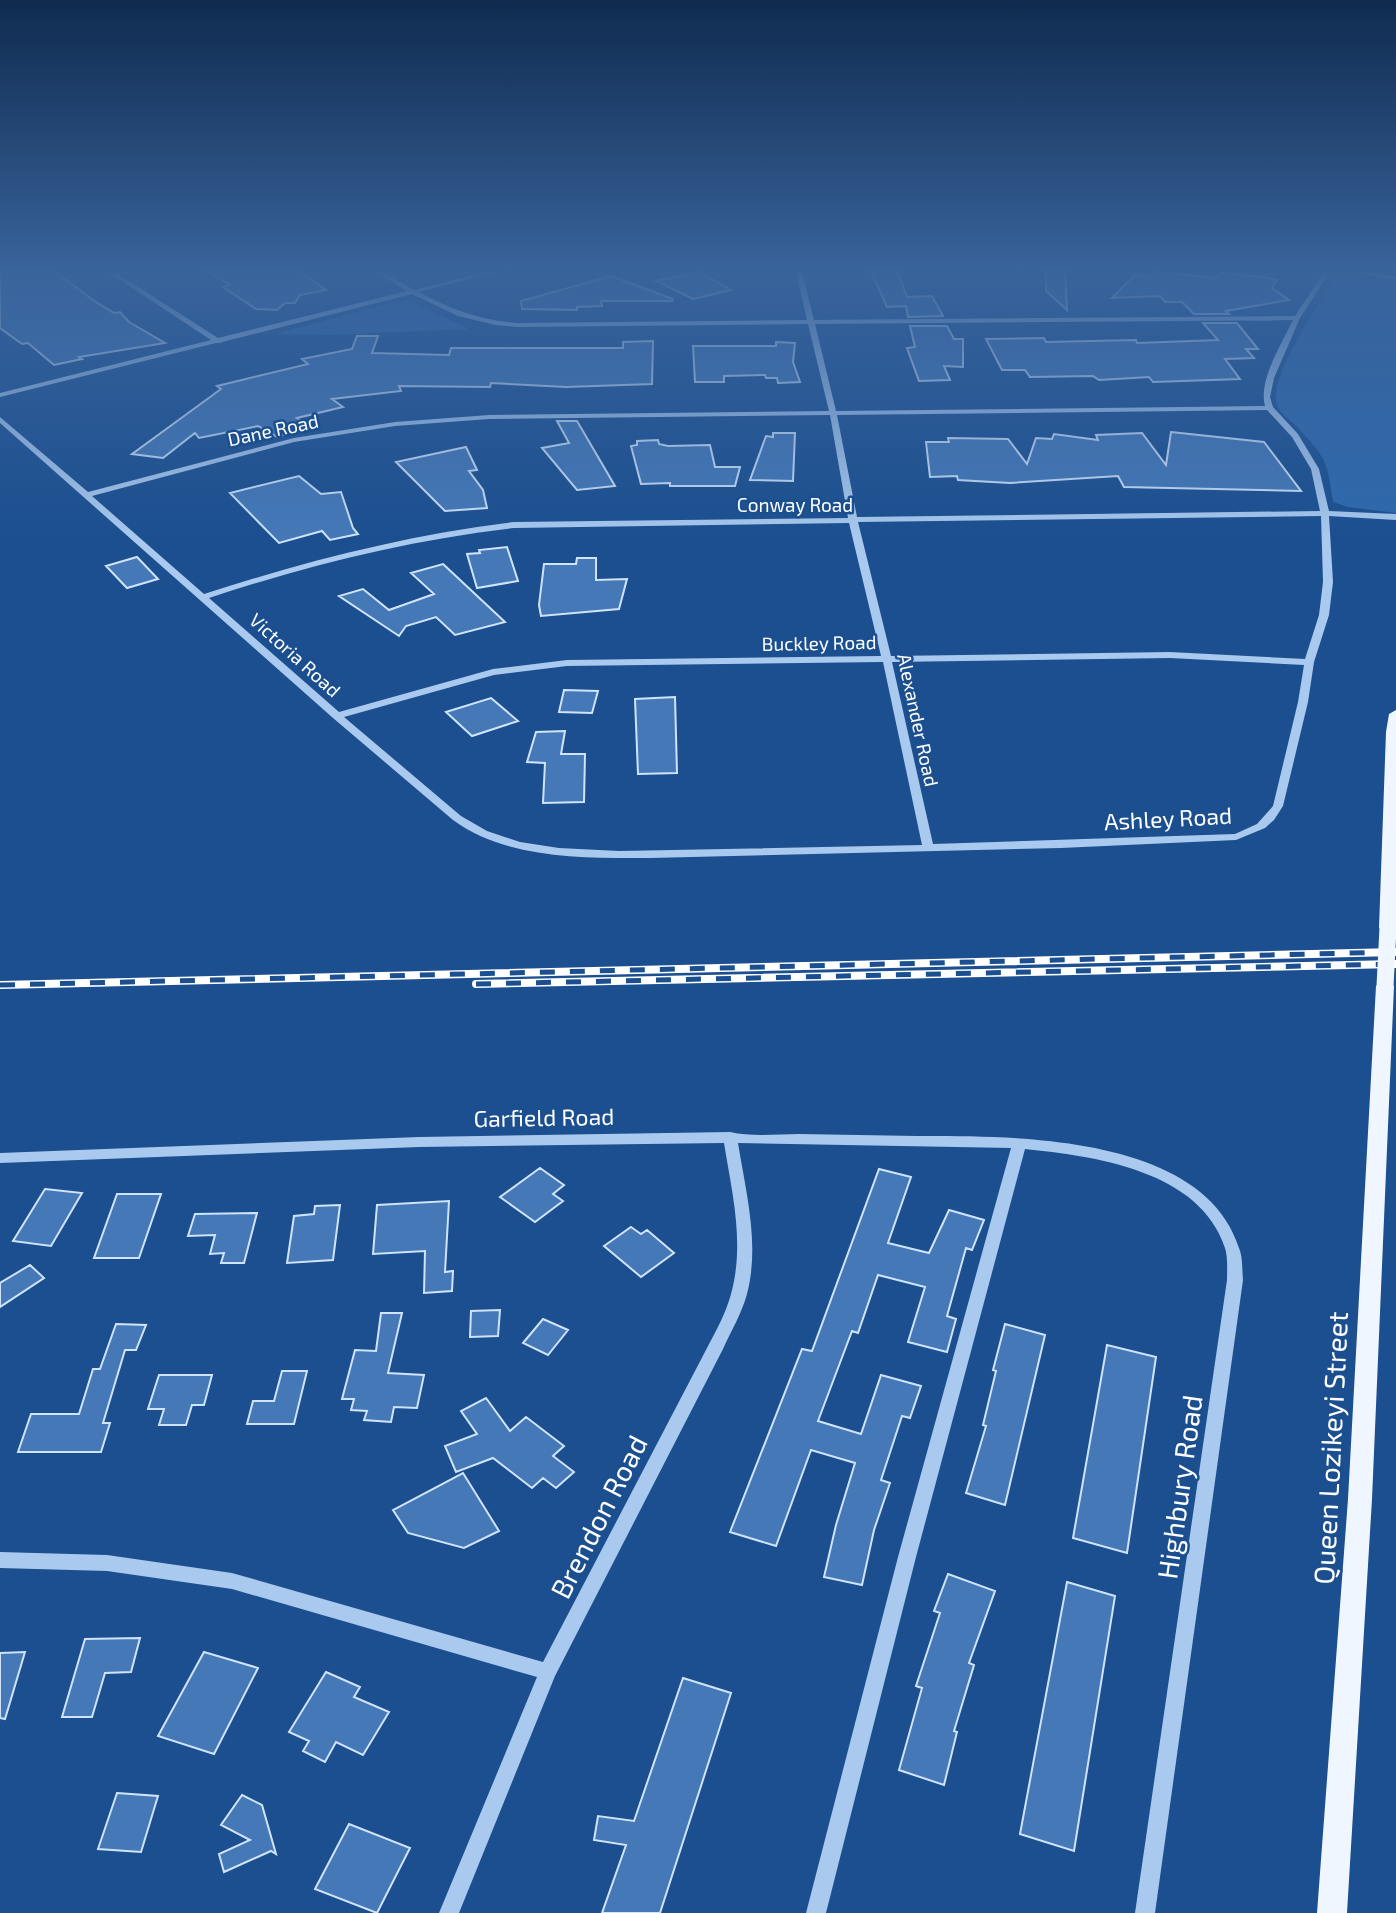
<svg xmlns="http://www.w3.org/2000/svg" width="1396" height="1913" font-family="'Exo 2',sans-serif">
  <style>
    .green { fill: #2e69ad }
    .building { fill: #4478b7; stroke: #cfe3fa; stroke-width: 2 }
    .lines { fill: none; stroke-linecap: round; stroke-linejoin: round }
    .minor { fill: #a9c9ee; fill-rule: evenodd }
    .major { fill: #f0f6ff; fill-rule: evenodd }
    .rail-casing { stroke: #fff; stroke-width: 8 }
    .rail { stroke: #1b4f8f; stroke-width: 5; stroke-dasharray: 15; stroke-linecap: butt }
    .major-bridge { stroke: #f0f6ff; stroke-width: 17 }
    .labels { text-anchor: middle; stroke-width: 5; stroke-linejoin: round; paint-order: stroke }
    .far-street-label { font-size: 19px; fill: #fff; stroke: #1b4f8f }
    .street-label { font-size: 23px; fill: #fff; stroke: #1b4f8f }
    .near-street-label { font-size: 28px; fill: #fff; stroke: #1b4f8f }
  </style>
  <rect width="100%" height="100%" fill="#1b4f8f"/>
  <path class="green" d="M1339 274 1396 281V513L1348 507 1333 502C1327 459 1326 458 1297 427 1291 421 1282 415 1278 408 1264 382 1323 297 1339 274Z
    M407 299 469 329 329 335 275 334Z"/>
  <path class="building" d="M0 272H55L96 302 114 313 120 312 129 322 165 343 79 357 82 359 54 365 28 343 22 344 0 328Z
    M208 272H301L326 290 300 295 295 303H285L277 310 256 309 223 287 230 285Z
    M700 272 731 290 693 299 656 281Z
    M871 272H898L907 297 932 296 943 316 908 317 906 306 887 307Z
    M1046 272H1065L1067 310 1046 291Z
    M1155 272 1216 278 1220 273 1262 277 1277 280 1272 288 1289 300 1226 311 1229 314H1194L1182 302H1165L1160 296 1112 298 1135 275 1150 277Z
    M611 276 673 299 672 301H601L602 306 577 307V310L522 309 521 301Z
    M1203 323H1237L1258 349H1246L1254 358 1225 359 1240 379 1153 382 1149 377 1099 380 1093 376 1030 377 1025 370H1002L986 339 1044 338 1046 342 1136 340 1137 343 1218 340Z
    M910 326H947L954 339H963V367L944 366 950 380 919 381 907 348 915 347Z
    M357 336H378L372 353 449 355 451 348H623V342L653 341 652 384 566 387 491 383 490 387 399 386 401 391 332 399 343 407 297 418 312 427 277 437 258 426 199 438 195 433 163 458 132 454 221 389 217 386 308 364 302 359 352 349Z
    M776 342 795 343 793 362 800 382 778 383 777 378H766L765 375 724 376V382H695L693 346H776Z
    M557 421H577L615 486 577 490 542 448 569 443Z
    M1171 432 1264 442 1301 491 1124 487 1118 476 1010 483 958 480 957 476 930 477 926 442H949L948 438 1008 439 1027 464 1036 438 1052 439 1054 434 1098 440 1096 435 1142 433 1166 465Z
    M773 433H795L793 481 750 480 766 436 773 437Z
    M658 440 659 444 668 446 710 445 715 467H740L735 486H670V483L641 484 631 446 637 445V441Z
    M466 447 477 470 469 471 483 490 487 508 445 511 396 462Z
    M299 476 321 494 341 492 353 528 358 534 330 540 322 531 279 543 230 493Z
    M507 547 518 581 477 588 467 554 480 553 479 550Z
    M137 557 158 579 127 588 106 566Z
    M577 558H596V580L627 579 619 609 541 616 539 605 544 564H576Z
    M443 564 505 622 455 635 436 617 406 626 399 636 339 596 363 589 389 610 434 594 411 573Z
    M564 690 598 691 592 713 559 712Z
    M675 697 677 773 638 774 635 699Z
    M491 698 518 721 472 736 446 712Z
    M565 731 561 754H585L584 802 543 803 545 763 527 762 536 732Z
    M540 1168 564 1185 553 1194 563 1201 535 1222 500 1197Z
    M879 1169 911 1177 888 1243 929 1253 949 1210 984 1220 972 1250 966 1248 947 1316 956 1319 947 1352 908 1342 925 1287 878 1275 858 1333 852 1331 818 1421 861 1434 881 1375 921 1386 910 1418 902 1416 881 1480 890 1483 874 1530 862 1585 824 1577 836 1525 855 1463 811 1450 776 1546 730 1532 802 1349 812 1351Z
    M45 1189 82 1193 51 1246 13 1241Z
    M117 1194H161L139 1258H94Z
    M449 1201 445 1272 453 1271 452 1291 424 1293 425 1251 373 1254 377 1205Z
    M340 1205 333 1260 287 1263 294 1216 314 1214 315 1206Z
    M257 1213 244 1263H221L224 1253 210 1254 215 1235 188 1236 195 1214Z
    M631 1227 641 1234 647 1230 674 1253 641 1277 604 1246Z
    M30 1265 44 1278 0 1307V1283Z
    M500 1310 498 1336 470 1337 471 1311Z
    M381 1313H402L388 1373 424 1375 417 1408 394 1407 391 1422 364 1420 367 1411 351 1410 354 1399H342L355 1350 376 1351Z
    M543 1319 568 1330 548 1355 523 1343Z
    M116 1324 146 1325 136 1350H125L103 1423H110L101 1452H18L31 1414H79L93 1369H100Z
    M1005 1324 1045 1335 1005 1505 966 1493 986 1426 983 1425 996 1371 993 1370Z
    M1107 1345 1156 1357 1127 1553 1073 1538Z
    M282 1371H307L294 1424H247L253 1401H274Z
    M159 1375H212L204 1405H192L186 1425H159L164 1409H148Z
    M486 1398 510 1431 526 1417 564 1446 553 1456 574 1472 556 1488 543 1478 532 1488 493 1458 456 1472 445 1446 477 1434 461 1411Z
    M463 1473 499 1531 464 1548 408 1533 393 1510Z
    M948 1574 995 1591 969 1663 974 1665 954 1731 957 1732 944 1785 899 1770 922 1688 916 1686 940 1613 934 1611Z
    M1067 1582 1115 1596 1074 1851 1020 1834Z
    M140 1638 131 1672 105 1673 92 1717H62L85 1639Z
    M25 1652 5 1719 0 1718V1653Z
    M204 1652 258 1668 214 1754 158 1736Z
    M326 1672 360 1687 354 1697 389 1712 363 1755 336 1742 325 1762 303 1751 309 1741 289 1732Z
    M683 1678 731 1693 660 1913H602L626 1845 594 1840 598 1816 634 1821Z
    M117 1793 158 1796 141 1852 98 1849Z
    M242 1795 262 1805 276 1854 271 1851 224 1872 219 1854 250 1840 221 1825Z
    M349 1824 410 1848 377 1913 315 1889Z"/>
  <g class="lines">
    <path class="minor" d="M108 272H115L218 338 407 291 376 272H383L414 290 487 272H496L419 292C451 310 481 320 517 323L807 320 796 272H802L814 320 1295 316 1324 272H1330L1300 318 1274 378 1270 397 1273 407 1298 434 1319 469 1329 511 1396 514V520L1329 516 1333 582 1329 615 1314 662 1308 702 1283 806 1274 820 1265 828 1236 840 1061 848 650 858C584 858 508 860 453 820L333 718 0 423V417L88 492 294 438 395 422 489 415 829 411 808 324 517 327 496 325 458 316 412 294 222 342 221 343H216L0 397V393L211 340ZM1293 320C1282 343 1258 381 1265 406L836 411 815 324ZM1267 410 1292 437 1311 469 1320 511 857 517 837 415ZM830 415 848 518 514 522C407 535 306 561 204 594L92 496 294 442 395 426 489 419ZM1321 516 1323 582 1319 615 1305 659 1170 652 891 656 858 522ZM849 523 881 656 567 660 493 669 339 712 209 598C309 565 409 540 514 528ZM1170 658 1304 665 1298 702 1273 806 1257 824 1235 834 933 844 892 662ZM883 662 922 845 619 851 559 848 520 842 487 831 461 816 344 717 494 675 567 666Z
      M1346 272H1361L1396 276V280Z
      M730 1132C752 1137 777 1134 799 1134 838 1135 878 1135 917 1136 1013 1136 1203 1134 1239 1248 1243 1258 1242 1270 1243 1280L1155 1913H1135L1227 1280C1227 1270 1228 1258 1225 1248 1200 1170 1093 1156 1025 1149L916 1557 826 1913H806L898 1557 1011 1148 738 1143C746 1193 760 1244 747 1294 742 1313 731 1331 723 1349L555 1676 459 1913H439L537 1677 232 1589 107 1571 0 1568V1552L107 1555 232 1573 543 1662 707 1348C716 1331 726 1313 731 1294 745 1243 732 1193 724 1143L419 1147 0 1163V1153L419 1137Z"/>
    <path class="major" d="M1396 710V929L1388 933 1379 928 1386 732 1389 714Z
      M1385 980 1394 986 1372 1499 1347 1913H1317L1348 1499 1376 986Z"/>
    <defs>
      <path id="rail" d="M476 984 1396 964
        M0 985 1396 952"/>
    </defs>
    <use href="#rail" class="rail-casing"/>
    <use href="#rail" class="rail"/>
    <path class="major-bridge" d="M1385 986 1388 928"/>
  </g>
  <linearGradient id="sky" x2="0" y2="1"><stop stop-color="#0f2b4f"/><stop offset="0.5" stop-color="#39639b"/><stop offset="1" stop-color="#39639b" stop-opacity="0"/></linearGradient>
  <rect width="1396" height="539" fill="url(#sky)"/>
  <g class="labels">
    <g class="far-street-label">
      <text transform="translate(273 430) rotate(-12)" y="7">Dane Road</text>
      <text x="795" y="512">Conway Road</text>
      <text transform="translate(819 643) rotate(-1)" y="7">Buckley Road</text>
      <text transform="translate(295 655) rotate(42)" y="7">Victoria Road</text>
      <text transform="translate(918 720) rotate(78)" y="7">Alexander Road</text>
    </g>
    <g class="street-label">
      <text transform="translate(1168 819) rotate(-3)" y="8">Ashley Road</text>
      <text transform="translate(544 1118) rotate(-1)" y="8">Garfield Road</text>
    </g>
    <g class="near-street-label">
      <text transform="translate(1331 1448) rotate(-87)" y="10">Queen Lozikeyi Street</text>
      <text transform="translate(1180 1487) rotate(-82)" y="10">Highbury Road</text>
      <text transform="translate(599 1517) rotate(-63)" y="10">Brendon Road</text>
    </g>
  </g>
</svg>
